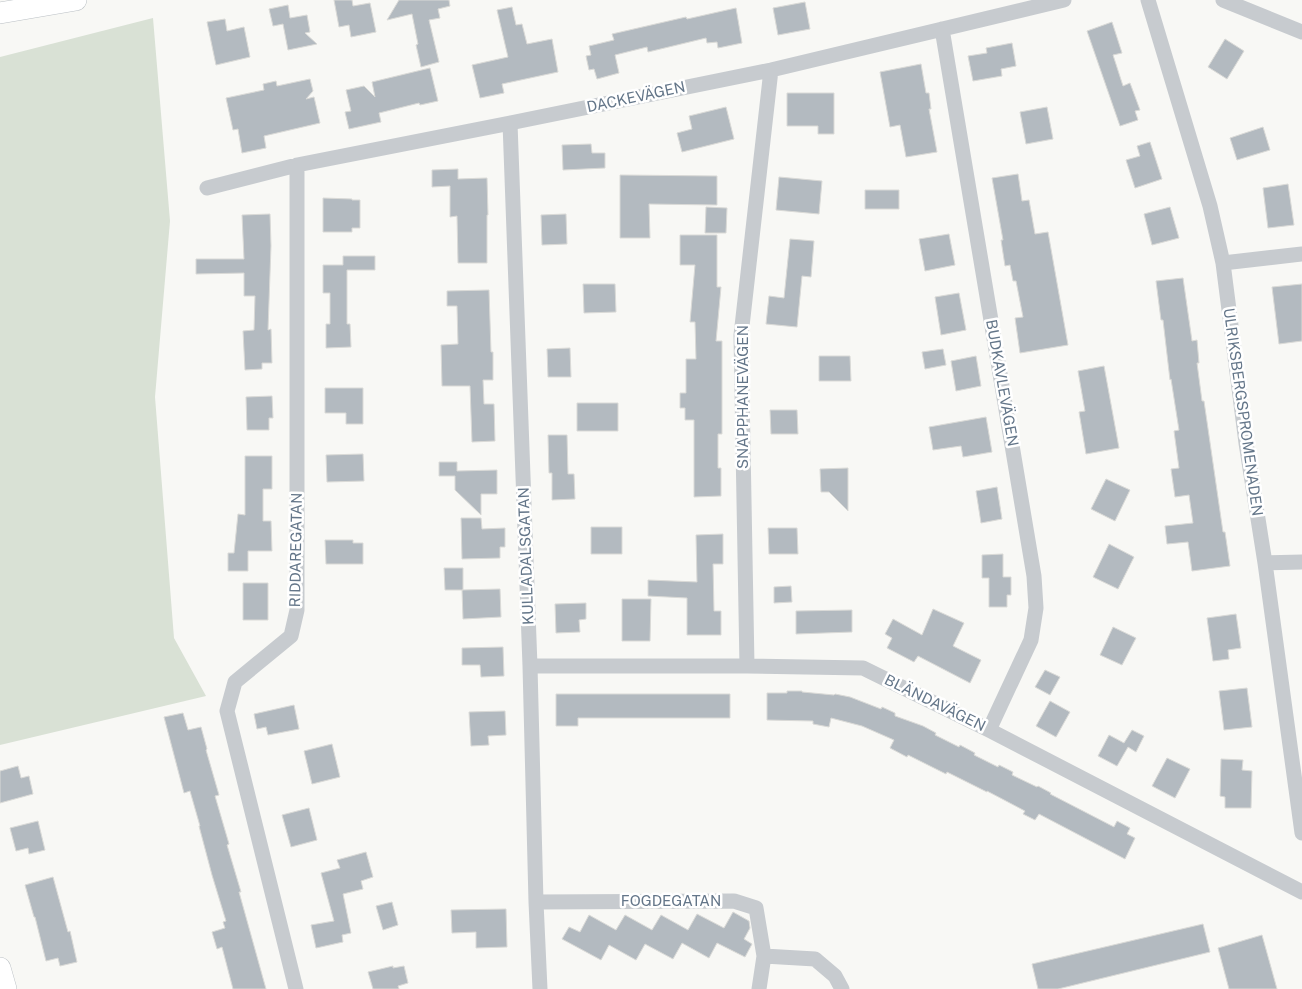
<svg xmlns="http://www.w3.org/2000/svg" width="1302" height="989" font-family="'Public Sans',sans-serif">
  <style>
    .green { fill: #d9e1d5 }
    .building { fill: #b3bac0; stroke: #dadad7 }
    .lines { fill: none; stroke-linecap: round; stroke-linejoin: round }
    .secondary-casing { stroke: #bbc0c5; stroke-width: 22 }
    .street { stroke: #c7cbcf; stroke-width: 15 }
    .secondary { stroke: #fff; stroke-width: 21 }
    .labels { text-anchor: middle; stroke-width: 5; stroke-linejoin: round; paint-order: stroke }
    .street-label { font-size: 15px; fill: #647689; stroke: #fff }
  </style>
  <rect width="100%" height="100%" fill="#f8f8f5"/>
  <path class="green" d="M153 18 170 221 155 397 174 638 206 696 0 745V57Z"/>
  <path class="building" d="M334 0H352L353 6 370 3 376 32 351 37 349 25 339 27Z
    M399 0H449L450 6 438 9 440 18 429 20 439 62 421 67 416 45 418 44 412 14 387 20Z
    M805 2 810 29 778 35 773 8Z
    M288 5 290 18 307 15 310 32 305 33 317 44 288 50 283 24 273 26 269 9Z
    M512 7 516 25 522 24 527 44 552 39 558 72 502 84 504 93 480 98 472 65 508 57 497 10Z
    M736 8 742 43 718 48 717 42 707 43 706 38 648 52 647 47 615 55 619 73 597 79 594 69 589 70 586 56 591 55 589 46 614 40 612 34 686 17 687 19Z
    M225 19 227 31 244 27 250 57 216 65 207 22Z
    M1112 22 1122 53 1113 55 1123 86 1130 83 1140 110 1135 111 1138 120 1120 126 1087 31Z
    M1225 39 1244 51 1227 79 1208 67Z
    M1012 43 1016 66 1001 69 1002 76 973 81 968 56 987 53 986 48Z
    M921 64 926 93H929L931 109H929L937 152 906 157 900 125 890 127 880 72Z
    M430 68 438 101 420 105 419 103 379 113 381 122 349 129 345 112 351 111 346 90 364 86 375 97 372 82Z
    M310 79 313 91 306 99 314 97 320 123 264 136 266 148 242 153 238 129 233 130 226 98 264 90 263 84 276 81 277 86Z
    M787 93H834V134H818V126H787Z
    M726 107 734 139 682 152 677 133 692 129 689 116Z
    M1047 107 1053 139 1026 144 1020 112Z
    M1263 127 1270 150 1237 160 1230 138Z
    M1150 142 1162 179 1135 188 1126 160 1140 156 1137 146Z
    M591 144 592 153H605V168L563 170 562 145Z
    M458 169V179L487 178 488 215H487V263H458L457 216 450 217V186L432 187V170Z
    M1018 174 1022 201 1029 200 1035 234 1048 232 1068 345 1020 353 1015 318 1023 317 1016 281H1013L1010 265 1005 266 1001 240H1003L992 178Z
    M620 175 717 176V205L649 204 650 238H620Z
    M779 177 822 181 819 214 776 210Z
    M1288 184 1294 225 1268 228 1263 188Z
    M865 190H899V209H865Z
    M323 198 352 199V200H360V228H352V232H323Z
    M706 207 727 208 726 233H705Z
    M1170 207 1179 238 1152 245 1144 214Z
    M270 214 271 246 268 330 271 329 272 363H262V369L245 370 243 331 254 330 255 296H244V273L196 274V259H244L242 215Z
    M566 214 567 244 542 245 541 215Z
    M949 234 955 265 925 271 919 239Z
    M680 235H717V287H721L716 341H722V434H718V468H721V496L694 497V420H685V408H680V393H686V359H696L695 322H690L695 265H680Z
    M790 239 814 241 811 277 802 276 797 327 766 324 769 296 784 298Z
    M343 256H375V270H347V324H350L351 347 326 348V324H330V293H323V265H343Z
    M1183 278 1192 341 1197 340 1199 363H1197L1202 401H1204L1223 532H1225L1230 566 1192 571 1188 542 1167 544 1165 526 1193 523 1189 495 1175 497 1171 469 1179 468 1174 431 1179 430 1171 379 1170 380 1163 320H1161L1156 281Z
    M583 284H615L616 312 584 313Z
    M1302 284V341L1279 344 1272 287Z
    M489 290 491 352H493V380H483L484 404H494L495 441 472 442 470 386H442L441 345 458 344 457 306H447V291Z
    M959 293 966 330 941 335 935 297Z
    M570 348 571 377H548L547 349Z
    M943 349 946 365 925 369 922 352Z
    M819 356H850L851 381H819Z
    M976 356 981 386 956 391 951 361Z
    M1104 366 1119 448 1086 454 1079 412 1085 411 1078 371Z
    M325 388H363V424H346V413H325Z
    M272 396 273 418H269V430H247L246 397Z
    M577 403H618V431H577Z
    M770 410H797L798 434H771Z
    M986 417 992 452 963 457 961 446 933 450 929 427Z
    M548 435H567L568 474H574L575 499 552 500V473H549Z
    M363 454 364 481 327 482 326 455Z
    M245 456H272V489H263V521H271L272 551H248V571H228V553H234L238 514 245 515Z
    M439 462H457V471L497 470V494H481V515L455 490V476H439Z
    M848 468V511L829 492H821L820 469Z
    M1106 479 1130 490 1115 521 1091 509Z
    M997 487 1002 519 981 523 976 491Z
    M461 518H481L482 529 505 528V547H500V558L462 559Z
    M591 527H622V554H591Z
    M768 528H797L798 554H769Z
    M723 534V564H713L714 611H721V635H687V598L648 596V580L697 582 696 535Z
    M325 540H353V543H363V564H326Z
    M1109 544 1134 557 1118 589 1093 577Z
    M1003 554V577H1011V595H1007V607H989V578H982V555Z
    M444 568H463V590H445Z
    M243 583H268V620H243Z
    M791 586 792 602 774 603V587Z
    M500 589 501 617 463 619 462 590Z
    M622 599H651L650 641H622Z
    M586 603V619L579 620 580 632 556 633 555 604Z
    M933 609 964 623 953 646 981 660 970 683 918 656 914 662 887 648 892 638 885 634 893 619 922 635Z
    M852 610V632L796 634V611Z
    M1236 614 1241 648 1228 650 1229 659 1213 661 1207 618Z
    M1113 627 1136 638 1122 665 1100 655Z
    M503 647 504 676 481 677 480 665H462V648Z
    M1045 670 1060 677 1050 695 1035 687Z
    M1247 688 1252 727 1224 730 1219 691Z
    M787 691H802V692L834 695 835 694 850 697 881 709 882 707 895 713V716L923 726 936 733 935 735 959 747 960 745 975 753 974 755 998 767 999 765 1013 772 1012 775 1037 787 1038 786 1051 793 1050 794 1114 827 1117 821 1130 828 1127 834 1135 838 1125 859 1039 814 1035 820 1023 814 1025 811 987 791V792L947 772 946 774 908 755 907 757 890 748 894 740 862 726 831 718 829 727 813 724V721L767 720V693H787Z
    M556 694H730V718H578V726H556Z
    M1050 701 1070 712 1056 737 1036 726Z
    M294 705 299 729 268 735 266 727 257 729 254 714Z
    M505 711 506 735 488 736 489 745 471 746 469 712Z
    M183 713 188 730 201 727 207 749 206 750 219 795 215 796 229 844 227 845 241 892H239L266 989H233L222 947 217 949 212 932 225 928 223 922 226 921 212 875 199 826H200L190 791 184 793 164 717Z
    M1132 730 1144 736 1136 752 1128 747 1117 766 1098 756 1109 735 1124 743Z
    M332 744 340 777 312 784 304 751Z
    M1167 758 1190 769 1175 798 1152 786Z
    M1221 759 1243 760 1242 770 1252 771 1251 808H1225V797L1220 796Z
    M18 766 21 778 29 776 33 794 0 803V771Z
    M309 808 317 840 291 847 282 815Z
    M38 821 45 850 29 854 28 848 16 851 10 828Z
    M366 852 373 877 361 881 363 889 343 894 351 933 342 935 343 942 316 948 311 925 334 921 321 873 340 868 337 860Z
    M53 877 68 932 70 931 77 962 60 966 58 958 46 961 35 917H34L25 885Z
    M392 902 398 925 383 930 376 906Z
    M506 909 507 947 476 948V932L452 933 451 910Z
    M733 912 749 921 750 928 744 939 752 944 745 957 717 943 709 958 682 943 673 959 645 944 636 960 609 945 601 960 562 939 569 927 580 932 589 915 616 930 625 915 652 930 661 915 688 930 697 914 724 928Z
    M1203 924 1210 952 1058 989H1038L1032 964Z
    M1262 935 1277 989H1229L1218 948Z
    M393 966V968L404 966 408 983 398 986 399 989H373L368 972Z"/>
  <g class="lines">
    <defs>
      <path id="secondary" d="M0 13 76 0
        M0 968 6 989"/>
    </defs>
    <use href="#secondary" class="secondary-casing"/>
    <path class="street" d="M1148 0 1210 206 1223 263 1246 443 1265 563 1302 833
      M1223 0 1302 32
      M942 29 1034 576 1036 608 1031 640 989 730
      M510 123 530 666 536 902 540 989
      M207 188 297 165 510 123 771 70 1064 0
      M1223 263 1302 254
      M1265 563 1302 562
      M530 666H747L863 668 989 730 1302 892
      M747 666 741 335 771 70
      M536 902 734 901 756 908 764 956 759 989
      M764 956 815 959 835 976 842 989
      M296 989 227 711 235 682 291 636 297 610V165"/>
    <use href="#secondary" class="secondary"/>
  </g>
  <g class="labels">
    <g class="street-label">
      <text transform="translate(636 97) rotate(-12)" y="5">DACKEVÄGEN</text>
      <text transform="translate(1002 383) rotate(80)" y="5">BUDKAVLEVÄGEN</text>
      <text transform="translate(743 397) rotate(-90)" y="5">SNAPPHANEVÄGEN</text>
      <text transform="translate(1243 412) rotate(82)" y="5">ULRIKSBERGSPROMENADEN</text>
      <text transform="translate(296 550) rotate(-89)" y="5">RIDDAREGATAN</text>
      <text transform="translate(526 556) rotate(-92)" y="5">KULLADALSGATAN</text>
      <text transform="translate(935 703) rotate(26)" y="5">BLÄNDAVÄGEN</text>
      <text x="671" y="906">FOGDEGATAN</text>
    </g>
  </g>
</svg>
